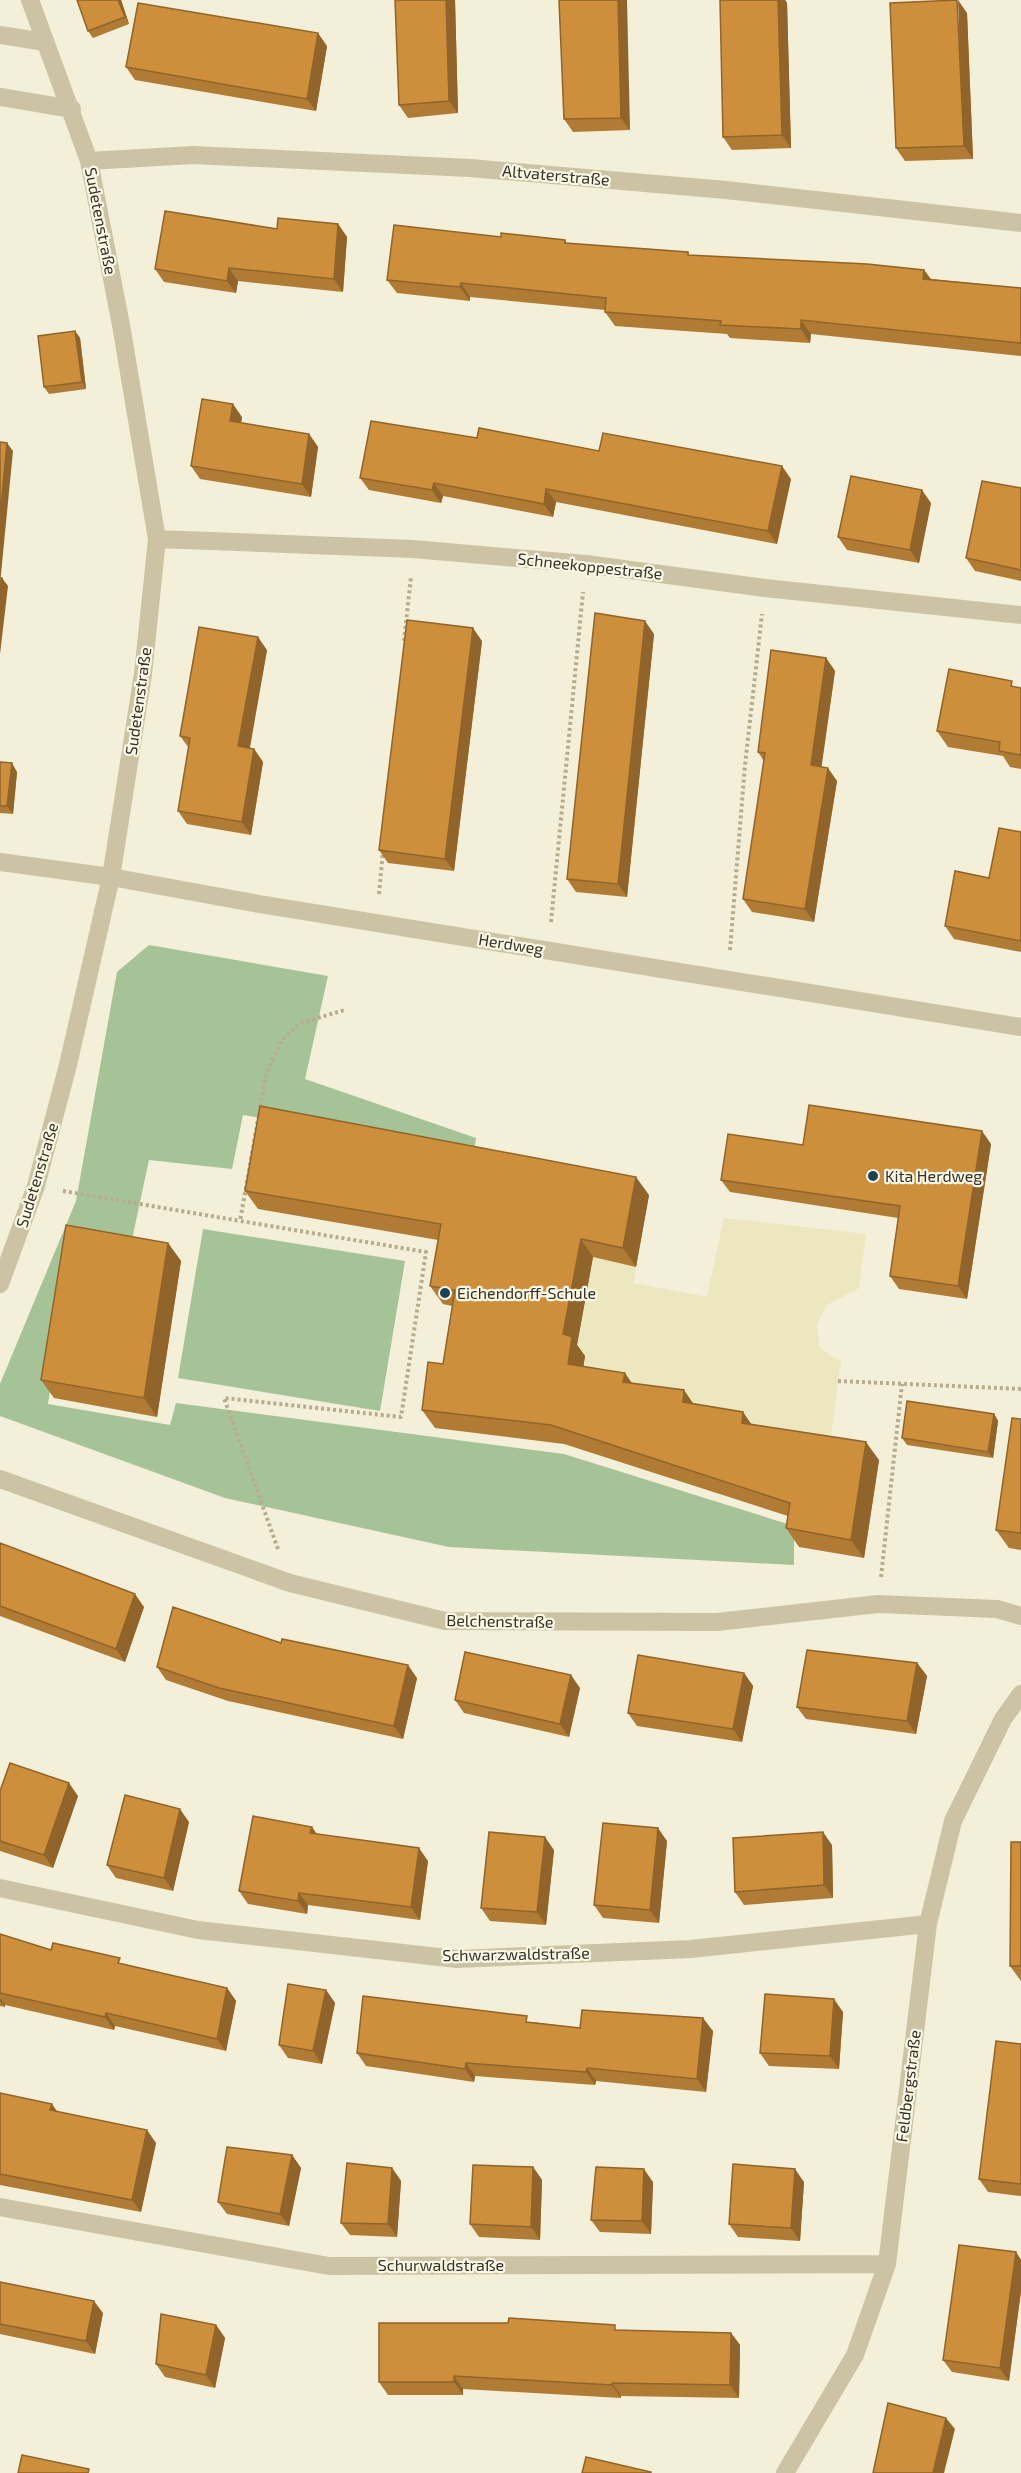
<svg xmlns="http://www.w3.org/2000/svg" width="1021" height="2473" font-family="'Exo 2',sans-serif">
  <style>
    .green { fill: #a6c398 }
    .plaza { fill: #ece7be }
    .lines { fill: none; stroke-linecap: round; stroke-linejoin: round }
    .path { stroke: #b7ad8e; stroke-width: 4; stroke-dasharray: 3 3; stroke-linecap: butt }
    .minor { stroke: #cbc3a4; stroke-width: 18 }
    .wall { fill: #b07b34 }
    .shaded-wall { fill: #90642a }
    .building { fill: #cd8f3c; stroke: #90642a; stroke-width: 1.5 }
    .poi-dot { fill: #19415a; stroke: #faf7e5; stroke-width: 2 }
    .labels { text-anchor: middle; stroke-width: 4.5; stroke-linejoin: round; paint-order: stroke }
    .street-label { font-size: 16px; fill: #363026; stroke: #faf7e5 }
    .poi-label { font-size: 16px; fill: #363026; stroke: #faf7e5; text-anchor: start }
  </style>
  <rect width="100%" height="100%" fill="#f3efd8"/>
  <path class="green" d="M149 945 328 976 305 1079 476 1138 474 1152 243 1115 232 1169 149 1160 131 1244H72L48 1404 170 1425 176 1403 564 1454 794 1526V1565L449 1547 225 1498 0 1416V1384L76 1201 117 972Z
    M203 1229 405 1261 380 1411 178 1378Z"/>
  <path class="plaza" d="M724 1218 866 1234 859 1288 827 1305 817 1324 819 1346 830 1356 841 1360 829 1452 581 1383 576 1353 593 1257 636 1267 633 1283 707 1297Z"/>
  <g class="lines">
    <path class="path" d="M404 641 411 577
      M379 894 383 851
      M551 922 583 592
      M730 950 745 765 762 614
      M63 1191 240 1221
      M838 1381 1021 1389
      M278 1549 224 1398 401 1417 426 1252 240 1221 266 1074 282 1040 300 1023 345 1010
      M881 1577 902 1384"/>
    <path class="minor" d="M0 35 45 42
      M0 97 72 109
      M89 161 193 155 470 168 726 190 1021 223
      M157 539 413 549 586 564 765 588 1021 615
      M0 862 111 877 259 904 1021 1027
      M0 1284 36 1186 68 1065 111 877 143 674 157 539 121 325 89 161 30 0
      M0 1479 290 1583 445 1621 717 1622 878 1604 997 1609 1021 1616
      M0 1888 198 1930 457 1959 691 1949 928 1924
      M0 2207 329 2266 887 2264
      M785 2473 855 2355 887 2264 928 1924 953 1821 1003 1719 1021 1694"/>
  </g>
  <path class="wall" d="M121 0 129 24 93 38 88 31Z
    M395 0H455L458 113 408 118 399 105Z
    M559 0 630 130 573 132 564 119Z
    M720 0H785L787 3 791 148 732 150 723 137Z
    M967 13 973 159 905 161 896 148Z
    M327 46 316 111 135 80 126 67Z
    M338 224 347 237 343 292 238 281 236 293 164 282 155 269Z
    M501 237 565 240 567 243 688 252 689 255 924 270 931 279 1021 288V356L811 334 810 343 730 338 727 334 615 326 605 312V310L470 297V301L397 293 387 280Z
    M75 331 80 338 86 389 49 394 44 387Z
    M242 417 241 423 309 434 318 447 311 497 200 479 191 466Z
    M477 438 599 451 791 479 777 544 556 502 553 517 443 496 441 503 369 490 360 478Z
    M1021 488V581L975 571 966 558Z
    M931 503 919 563 847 550 838 537Z
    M654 634 627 897 576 892 567 879Z
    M482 641 454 871 388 863 379 850Z
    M267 650 249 748 254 749 263 762 251 835 187 824 178 811 189 748 180 736Z
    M826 658 835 671 821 767 837 781 814 922 752 912 743 899 764 761 758 752Z
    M1016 687 1021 688V769L1010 767 1003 756 948 747 937 731Z
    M0 762 17 772 13 814 0 813Z
    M1021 832V952L954 939 945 926 989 878Z
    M991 1144 967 1299 899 1289 890 1276 898 1218 730 1192 721 1180 803 1145Z
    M245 1191 649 1195 636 1267 593 1257 577 1345 585 1356 583 1367 752 1424 879 1460 864 1558 799 1547 786 1528 788 1516 564 1444 435 1428 422 1410 443 1364 452 1306 443 1304 430 1286 438 1240 258 1209Z
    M168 1243 181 1261 157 1417 54 1398 41 1380Z
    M994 1414 998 1421 993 1458 907 1445 902 1438Z
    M1021 1419V1550L1009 1548 996 1530Z
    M0 1543 144 1607 125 1662 0 1616Z
    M917 1663 927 1676 916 1734 806 1719 797 1707Z
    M157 1667 417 1678 403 1739 228 1701 166 1680Z
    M744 1673 753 1686 742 1742 637 1726 628 1713Z
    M580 1688 569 1737 464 1713 455 1700Z
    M0 1791 78 1796 53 1868 0 1851Z
    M189 1822 173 1891 116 1878 107 1865Z
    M667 1841 659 1923 603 1918 594 1905Z
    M1021 1842V1981L1010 1966Z
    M832 1845 833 1898 744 1905 735 1892Z
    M554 1850 546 1925 490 1921 481 1908Z
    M428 1861 420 1920 308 1905 307 1914 248 1904 239 1891Z
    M0 1934 51 1950 124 1964 227 1988 236 2001 226 2051 115 2026 114 2030 5 2005V2007L0 2006Z
    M326 1990 335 2003 322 2064 288 2058 279 2045Z
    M843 2012 839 2069 769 2066 760 2053Z
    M532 2022 580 2028 713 2031 706 2092 596 2081 595 2085 475 2076 474 2082 366 2066 357 2053Z
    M1021 2044V2196L988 2192 979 2179Z
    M0 2093 156 2143 141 2212 0 2185Z
    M292 2155 301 2168 289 2226 227 2214 218 2202Z
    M533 2167 542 2180 540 2240 479 2237 470 2224Z
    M392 2168 401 2181 397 2237 350 2235 341 2223Z
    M653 2182 651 2234 600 2232 591 2220Z
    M804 2182 800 2241 738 2237 729 2224Z
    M1016 2252 1021 2260V2291L1009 2381 952 2372 943 2360Z
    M0 2282 103 2313 95 2354 0 2334Z
    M216 2325 225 2338 215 2388 165 2377 156 2364Z
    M619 2330 731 2333 740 2345 739 2398 621 2396V2398L463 2389V2395H388L379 2382Z"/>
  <path class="shaded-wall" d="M118 0H121L129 24 125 17Z
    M446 0H455L458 113 449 101Z
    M618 0H627L630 130 621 118Z
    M778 0H785L787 3 791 148 782 135Z
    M958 0 967 13 973 159 964 146Z
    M318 33 327 46 316 111 307 99Z
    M338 224 347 237 343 292 334 279Z
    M229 268 238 281 236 293 227 281Z
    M924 270 934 284 923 279Z
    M461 283 470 297V301L460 287Z
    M801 320 811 334 810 343 801 329Z
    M75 331 80 338 86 389 82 382Z
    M233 404 242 417 239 434 230 421Z
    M309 434 318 447 311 497 302 484Z
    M7 443 13 451 0 584V517Z
    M782 466 791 479 777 544 768 531Z
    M434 483 443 496 441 503 432 490Z
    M546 489 556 502 553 517 544 504Z
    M922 490 931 503 919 563 910 550Z
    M2 578 8 586 0 654V599Z
    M645 621 654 634 627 897 618 884Z
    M473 628 482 641 454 871 445 859Z
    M258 637 267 650 248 759 238 746Z
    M826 658 835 671 820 778 811 765Z
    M254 749 263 762 251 835 242 822Z
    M12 763 17 772 13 814 7 806Z
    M828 768 837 781 814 922 805 909Z
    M982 1131 991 1144 967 1299 958 1286Z
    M636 1177 649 1195 636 1267 623 1248Z
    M581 1239 593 1257 577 1345 585 1356 581 1383 568 1364 563 1334Z
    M168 1243 181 1261 157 1417 144 1398Z
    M625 1373 638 1392 623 1382Z
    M684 1390 697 1409 683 1402Z
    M743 1412 756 1431 742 1423Z
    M994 1414 998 1421 993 1458 988 1452Z
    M866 1442 879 1460 864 1558 851 1540Z
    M135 1594 144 1607 125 1662 116 1649Z
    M917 1663 927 1676 916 1734 907 1721Z
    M408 1665 417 1678 403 1739 394 1726Z
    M744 1673 753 1686 742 1742 733 1729Z
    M571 1675 580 1688 569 1737 560 1724Z
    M69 1783 78 1796 53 1868 44 1855Z
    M180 1809 189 1822 173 1891 164 1878Z
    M312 1827 321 1840 310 1833Z
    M658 1828 667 1841 659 1923 650 1910Z
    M823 1832 832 1845 833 1898 824 1885Z
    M545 1837 554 1850 546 1925 537 1912Z
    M419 1848 428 1861 420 1920 411 1907Z
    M299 1893 308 1905 307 1914 298 1901Z
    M227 1988 236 2001 226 2051 217 2039Z
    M326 1990 335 2003 322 2064 313 2051Z
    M0 1998 5 2005V2007L0 2001Z
    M834 1999 843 2012 839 2069 830 2056Z
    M106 2013 115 2026 114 2030 105 2017Z
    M703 2018 713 2031 706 2092 697 2079Z
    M466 2063 475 2076 474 2082 465 2069Z
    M587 2068 596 2081 595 2085 586 2072Z
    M52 2104 61 2117 50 2110Z
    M147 2130 156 2143 141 2212 132 2200Z
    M292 2155 301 2168 289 2226 280 2214Z
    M533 2167 542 2180 540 2240 531 2227Z
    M392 2168 401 2181 397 2237 388 2224Z
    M644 2169 653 2182 651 2234 642 2221Z
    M795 2169 804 2182 800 2241 791 2228Z
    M1016 2252 1021 2260V2291L1009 2381 1000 2368Z
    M94 2301 103 2313 95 2354 86 2341Z
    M216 2325 225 2338 215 2388 206 2375Z
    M731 2333 740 2345 739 2398 730 2385Z
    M454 2376 463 2389V2395L454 2382Z
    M612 2383 621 2396V2398L612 2385Z
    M946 2418 955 2429 944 2473H933Z"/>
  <path class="building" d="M77 0H118L125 17 88 31Z
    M395 0H446L449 101 399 105Z
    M559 0H618L621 118 564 119Z
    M720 0H778L782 135 723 137Z
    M957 0 964 146 896 148 890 3Z
    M138 3 318 33 307 99 126 67Z
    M165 211 277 229 278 218 338 224 334 279 229 268 227 281 155 269Z
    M394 225 501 237V233L565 240V243L688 252V255L867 264 924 270 923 279 1021 288V343L801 320V329L720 325 721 321 605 312 606 298 461 283 460 287 387 280Z
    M75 331 82 382 44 387 38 336Z
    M202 399 233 404 230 421 309 434 302 484 191 466Z
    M371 421 477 438 479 428 599 451 603 433 782 466 768 531 546 489 544 504 434 483 432 490 360 478Z
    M0 442 7 443 0 517Z
    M851 476 922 490 910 550 838 537Z
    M982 481 1021 488V570L966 558Z
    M0 578H2L0 599Z
    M595 613 645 621 618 884 567 879Z
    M407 620 473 628 445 859 379 850Z
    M199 627 258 637 238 746 254 749 242 822 178 811 190 738 180 736Z
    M771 650 826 658 811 765 828 768 805 909 743 899 765 753 758 752Z
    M949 669 1012 681 1011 686 1021 688V755L999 751 1000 742 937 731Z
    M0 762 12 763 7 806H0Z
    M999 828 1021 832V941L945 926 955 871 989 878Z
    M809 1105 982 1131 958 1286 890 1276 900 1206 721 1180 728 1134 803 1145Z
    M260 1106 636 1177 623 1248 581 1239 563 1334 572 1337 568 1364 625 1373 623 1382 684 1390 683 1402 743 1412 742 1423 866 1442 851 1540 786 1528 790 1503 551 1425 422 1410 428 1362 443 1364 455 1290 430 1286 441 1224 245 1191Z
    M66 1225 168 1243 144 1398 41 1380Z
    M907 1401 994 1414 988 1452 902 1438Z
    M1012 1418 1021 1419V1533L996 1530Z
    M0 1543 135 1594 116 1649 0 1606Z
    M173 1607 281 1643 282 1639 408 1665 394 1726 219 1688 157 1667Z
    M807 1650 917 1663 907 1721 797 1707Z
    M465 1652 571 1675 560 1724 455 1700Z
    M638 1655 744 1673 733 1729 628 1713Z
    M10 1763 69 1783 44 1855 0 1841V1791Z
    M125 1795 180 1809 164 1878 107 1865Z
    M253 1816 312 1827 310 1833 419 1848 411 1907 299 1893 298 1901 239 1891Z
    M603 1823 658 1828 650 1910 594 1905Z
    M489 1832 545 1837 537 1912 481 1908Z
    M823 1832 824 1885 735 1892 733 1838Z
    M1011 1842H1021V1966H1010Z
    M0 1934 51 1950 53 1943 120 1958 118 1963 227 1988 217 2039 106 2013 105 2017 0 1993Z
    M288 1984 326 1990 313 2051 279 2045Z
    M765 1994 834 1999 830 2056 760 2053Z
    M363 1996 527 2016 526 2022 580 2028 582 2010 703 2018 697 2079 587 2068 586 2072 466 2063 465 2069 357 2053Z
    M996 2041 1021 2044V2184L979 2179Z
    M0 2093 52 2104 50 2110 147 2130 132 2200 0 2174Z
    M227 2147 292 2155 280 2214 218 2202Z
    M347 2163 392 2168 388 2224 341 2223Z
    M733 2164 795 2169 791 2228 729 2224Z
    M473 2165 533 2167 531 2227 470 2224Z
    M596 2167 644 2169 642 2221 591 2220Z
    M959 2245 1016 2252 1000 2368 943 2360Z
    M0 2282 94 2301 86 2341 0 2324Z
    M161 2314 216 2325 206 2375 156 2364Z
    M509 2318 615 2325V2330L731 2333 730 2385 612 2383V2385L454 2376V2382H379V2323H508Z
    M888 2403 946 2418 933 2473H873Z
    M22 2455 89 2469 88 2473H18Z
    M586 2457 651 2472V2473H582Z"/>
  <g class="poi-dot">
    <circle cx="873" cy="1176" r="6"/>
    <circle cx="445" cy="1293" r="6"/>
  </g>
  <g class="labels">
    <g class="street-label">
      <text transform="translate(556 175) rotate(5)" y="6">Altvaterstraße</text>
      <text transform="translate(101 221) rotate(79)" y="6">Sudetenstraße</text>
      <text transform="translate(590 566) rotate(6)" y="6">Schneekoppestraße</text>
      <text transform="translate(138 701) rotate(-82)" y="6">Sudetenstraße</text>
      <text transform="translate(511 944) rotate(9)" y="6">Herdweg</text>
      <text transform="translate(37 1175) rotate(-73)" y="6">Sudetenstraße</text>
      <text transform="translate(500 1621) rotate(1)" y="6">Belchenstraße</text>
      <text transform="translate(516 1954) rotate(-1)" y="6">Schwarzwaldstraße</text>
      <text transform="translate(908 2086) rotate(-83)" y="6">Feldbergstraße</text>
      <text x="441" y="2271">Schurwaldstraße</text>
    </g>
    <g class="poi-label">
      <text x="885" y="1182">Kita Herdweg</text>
      <text x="457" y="1299">Eichendorff-Schule</text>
    </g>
  </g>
</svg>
